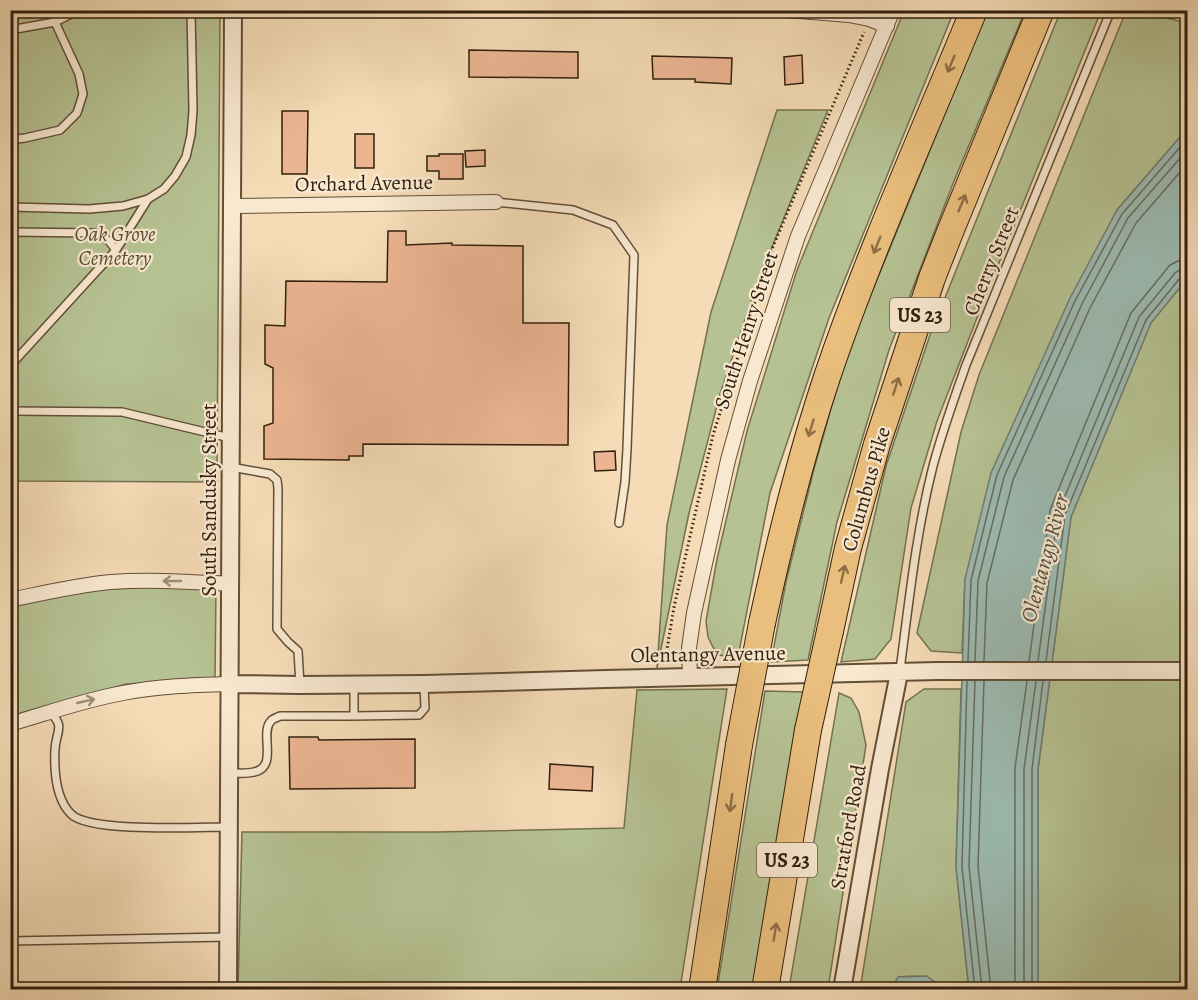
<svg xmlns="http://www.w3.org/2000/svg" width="1198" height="1000" font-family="Alegreya,serif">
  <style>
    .green { fill: #b6c293; stroke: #747050; stroke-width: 1.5 }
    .water { fill: #9cbbb2; stroke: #717d70; stroke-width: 1.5 }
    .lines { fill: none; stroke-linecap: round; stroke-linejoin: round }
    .shore { stroke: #666d60; stroke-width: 1.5 }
    .building { fill: #ecb592; stroke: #311f0d; stroke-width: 1.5 }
    .service-casing { stroke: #624e38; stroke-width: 10 }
    .minor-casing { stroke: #624e38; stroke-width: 16 }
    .tertiary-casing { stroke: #624e38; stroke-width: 20 }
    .motorway-casing { stroke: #311f0d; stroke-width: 28 }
    .path { stroke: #311f0d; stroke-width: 3; stroke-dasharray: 1.5 3; stroke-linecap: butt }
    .service { stroke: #f8e8d0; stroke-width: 7 }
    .minor { stroke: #f8e8d0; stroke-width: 14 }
    .tertiary { stroke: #f8e8d0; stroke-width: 16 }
    .motorway { stroke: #eabe7c; stroke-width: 26 }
    .motorway-bridge-casing { stroke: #311f0d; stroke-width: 28; stroke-linecap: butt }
    .motorway-bridge { stroke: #eabe7c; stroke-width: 26 }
    .oneway { stroke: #8e6e44 }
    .oneway2 { stroke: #9e8e78 }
    .labels { text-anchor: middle; stroke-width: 4.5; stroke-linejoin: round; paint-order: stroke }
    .shield { fill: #f8e8d0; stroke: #6d5b48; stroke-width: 1.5 }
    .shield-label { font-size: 20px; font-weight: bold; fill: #311f0d }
    .street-label { font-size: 21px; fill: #311f0d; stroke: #f8e8d0 }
    .park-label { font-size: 21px; font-style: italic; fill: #595035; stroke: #f8e8d0 }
    .water-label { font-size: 22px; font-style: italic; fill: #514e3f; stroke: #f8e8d0 }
  </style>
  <rect width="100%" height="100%" fill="#f5dcb7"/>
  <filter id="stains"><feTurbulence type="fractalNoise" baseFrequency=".00333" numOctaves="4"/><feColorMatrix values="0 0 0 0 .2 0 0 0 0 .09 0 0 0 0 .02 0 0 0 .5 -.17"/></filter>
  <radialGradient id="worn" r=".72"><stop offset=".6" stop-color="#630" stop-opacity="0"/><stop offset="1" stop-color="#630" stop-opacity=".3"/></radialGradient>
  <path class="green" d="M1061 10 1101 11 982 305 937 421 911 508 891 639 875 659 841 662 886 466 930 335Z
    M11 11H220L217 482 11 481Z
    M904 11H954L829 318 770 493 738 657 717 655 708 637 706 621 717 559 747 431 797 270Z
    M987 11H1025L954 181 889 350 837 522 808 660 771 662 786 582 814 469 845 358Z
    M1126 11H1139L1187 23V129L1117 210 965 579 962 653 931 651 917 633 961 432 979 375Z
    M777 110H828L757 284 720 394 689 513 657 668 667 525 711 312Z
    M1187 279V989L1038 990V770L1071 517 1151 322Z
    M177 585 216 588 215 679 126 684 11 716V605L79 591Z
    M727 689 680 989H238L242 832H437L624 828 637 690Z
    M924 689H961L956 867 969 989H941C930 973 917 976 899 977L891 989 860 990 906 702Z
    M765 691 804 692 754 989 717 990Z
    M839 693 851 698 859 712 866 745 828 989H789Z"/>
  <path class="water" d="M1187 129V279L1151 323 1071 517 1038 769V989L969 990 956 867 965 579 991 473 1070 298 1117 210Z
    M927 976 940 987 941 989H891L898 977Z"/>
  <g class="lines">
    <path class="shore" d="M968 661 971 580 997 475 1075 301 1122 214 1188 138
      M975 661 978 581 1004 477 1082 304 1128 218 1188 149
      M984 661 987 583 1013 480 1090 308 1136 223 1188 163
      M1029 661 1050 510 1131 313 1170 265 1178 261 1188 259
      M1038 661 1058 513 1139 317 1175 273 1181 269 1188 268
      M1046 661 1065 515 1146 320 1180 278 1188 276
      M967 681 962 867 975 990
      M975 681 969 866 982 990
      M984 681 978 866 991 990
      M1015 990V768L1027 681
      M1024 990V769L1036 681
      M1032 990V769L1043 681"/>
  </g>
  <path class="building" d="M469 50 578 52V78L469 77Z
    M802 55 803 83 785 85 784 57Z
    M652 56 732 58 731 84 695 82V79H653Z
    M282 111H308L307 174H282Z
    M355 134H374V168H355Z
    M485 150V166L466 167 465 151Z
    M439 154H463V179H439V171H427V156H439Z
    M388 231H406V245L452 243V245L523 246V323H569L568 445 363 444V456H349V460L264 459V426L273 423V368L265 364V325L285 326 286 281 387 282Z
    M615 451 616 470 595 471 594 452Z
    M289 737H318L319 740 415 739V788L290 789Z
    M550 764 593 767 592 791 549 789Z"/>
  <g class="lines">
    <defs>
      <path id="service" d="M10 30 55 22 54 10
        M10 140 25 138 60 130 77 113 83 94 79 74 55 22 79 10
        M496 202 573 210 613 225 634 255 627 449 625 482 619 523
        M10 207 89 209 123 206 148 199 164 189 175 176 186 157 191 135 193 111 191 10
        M10 232 96 233 109 241 116 250 148 199
        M10 366 116 250
        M10 411 122 412 230 438
        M231 467 270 474 277 480 278 488 277 629 288 642 298 651 300 685
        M900 670C909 602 916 533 933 466 942 432 954 399 966 365L1111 10
        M354 685V716L419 715 425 708 424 684
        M49 712C66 726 56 731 55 749 54 770 55 798 71 814 89 833 199 827 229 827
        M229 773C237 773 246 774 254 772 279 767 259 733 271 721 273 718 277 718 280 716H354
        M10 941 228 937"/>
      <path id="minor" d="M787 10 849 15 869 19 887 26
        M233 206 496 202
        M10 600C44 593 77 585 111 582 151 579 191 582 231 584
        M690 677 689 648 694 613 728 460 750 381 798 236 893 10
        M10 724C48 713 84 700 123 693 158 686 194 685 230 684"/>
      <path id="tertiary" d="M230 684 300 685 424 684 606 679 937 671H1188
        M228 990 233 10
        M842 990 880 769 899 673"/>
      <path id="motorway" d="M762 623C780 540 800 458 827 377 869 253 924 132 974 10
        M830 631 848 548 877 444 932 278 950 232 1041 10
        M702 990 739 745
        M765 990 808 730"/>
    </defs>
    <use href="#service" class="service-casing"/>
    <use href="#minor" class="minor-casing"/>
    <use href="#tertiary" class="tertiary-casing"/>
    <use href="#motorway" class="motorway-casing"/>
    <path class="path" d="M665 661 674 607 713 435 741 347 769 256 864 32"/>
    <use href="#service" class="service"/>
    <use href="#minor" class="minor"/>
    <use href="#tertiary" class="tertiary"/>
    <use href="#motorway" class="motorway"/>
    <defs>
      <path id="motorway-bridge" d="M808 730 830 631
        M739 745 762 623"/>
    </defs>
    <use href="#motorway-bridge" class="motorway-bridge-casing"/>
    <use href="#motorway-bridge" class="motorway-bridge"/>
  </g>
  <defs><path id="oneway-shaft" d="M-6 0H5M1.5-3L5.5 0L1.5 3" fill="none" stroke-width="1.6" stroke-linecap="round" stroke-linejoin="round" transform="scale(1.5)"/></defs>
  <g class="oneway">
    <use href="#oneway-shaft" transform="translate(951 64) rotate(113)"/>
    <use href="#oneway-shaft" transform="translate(962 203) rotate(-67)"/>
    <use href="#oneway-shaft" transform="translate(877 245) rotate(112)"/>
    <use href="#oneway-shaft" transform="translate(896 386) rotate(-72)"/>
    <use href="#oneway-shaft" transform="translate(811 428) rotate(107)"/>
    <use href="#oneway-shaft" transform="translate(843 574) rotate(-77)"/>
    <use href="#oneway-shaft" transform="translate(731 803) rotate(98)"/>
    <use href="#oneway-shaft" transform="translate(775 932) rotate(-81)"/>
  </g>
  <g class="oneway2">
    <use href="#oneway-shaft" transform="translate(172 581) rotate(-180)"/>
    <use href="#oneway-shaft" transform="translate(86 701) rotate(-13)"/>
  </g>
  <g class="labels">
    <g class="shield">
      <rect x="890" y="298" width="60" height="34" rx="4.5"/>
      <rect x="757" y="843" width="60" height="34" rx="4.5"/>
    </g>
    <g class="shield-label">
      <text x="920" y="322">US 23</text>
      <text x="787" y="867">US 23</text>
    </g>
    <g class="street-label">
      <text transform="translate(364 183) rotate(-1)" y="7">Orchard Avenue</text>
      <text transform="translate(991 261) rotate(-68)" y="7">Cherry Street</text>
      <text transform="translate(746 330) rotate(-72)" y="7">South Henry Street</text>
      <text transform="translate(866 489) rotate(-74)" y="7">Columbus Pike</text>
      <text transform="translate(209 500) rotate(-90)" y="7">South Sandusky Street</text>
      <text transform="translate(708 654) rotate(-1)" y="7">Olentangy Avenue</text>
      <text transform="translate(848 827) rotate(-80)" y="7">Stratford Road</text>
    </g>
    <g class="park-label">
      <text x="115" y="241">Oak Grove<tspan x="115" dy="24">Cemetery</tspan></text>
    </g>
    <g class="water-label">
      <text transform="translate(1044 558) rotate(-75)" y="8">Olentangy River</text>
    </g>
  </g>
  <rect width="1198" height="1000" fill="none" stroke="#f5dcb7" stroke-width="36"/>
  <rect x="12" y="12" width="1174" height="976" fill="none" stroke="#311f0d" stroke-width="3"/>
  <rect x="18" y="18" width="1162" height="964" fill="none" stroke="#311f0d" stroke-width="1.5"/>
  <rect width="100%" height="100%" filter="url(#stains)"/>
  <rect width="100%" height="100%" fill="url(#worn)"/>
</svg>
